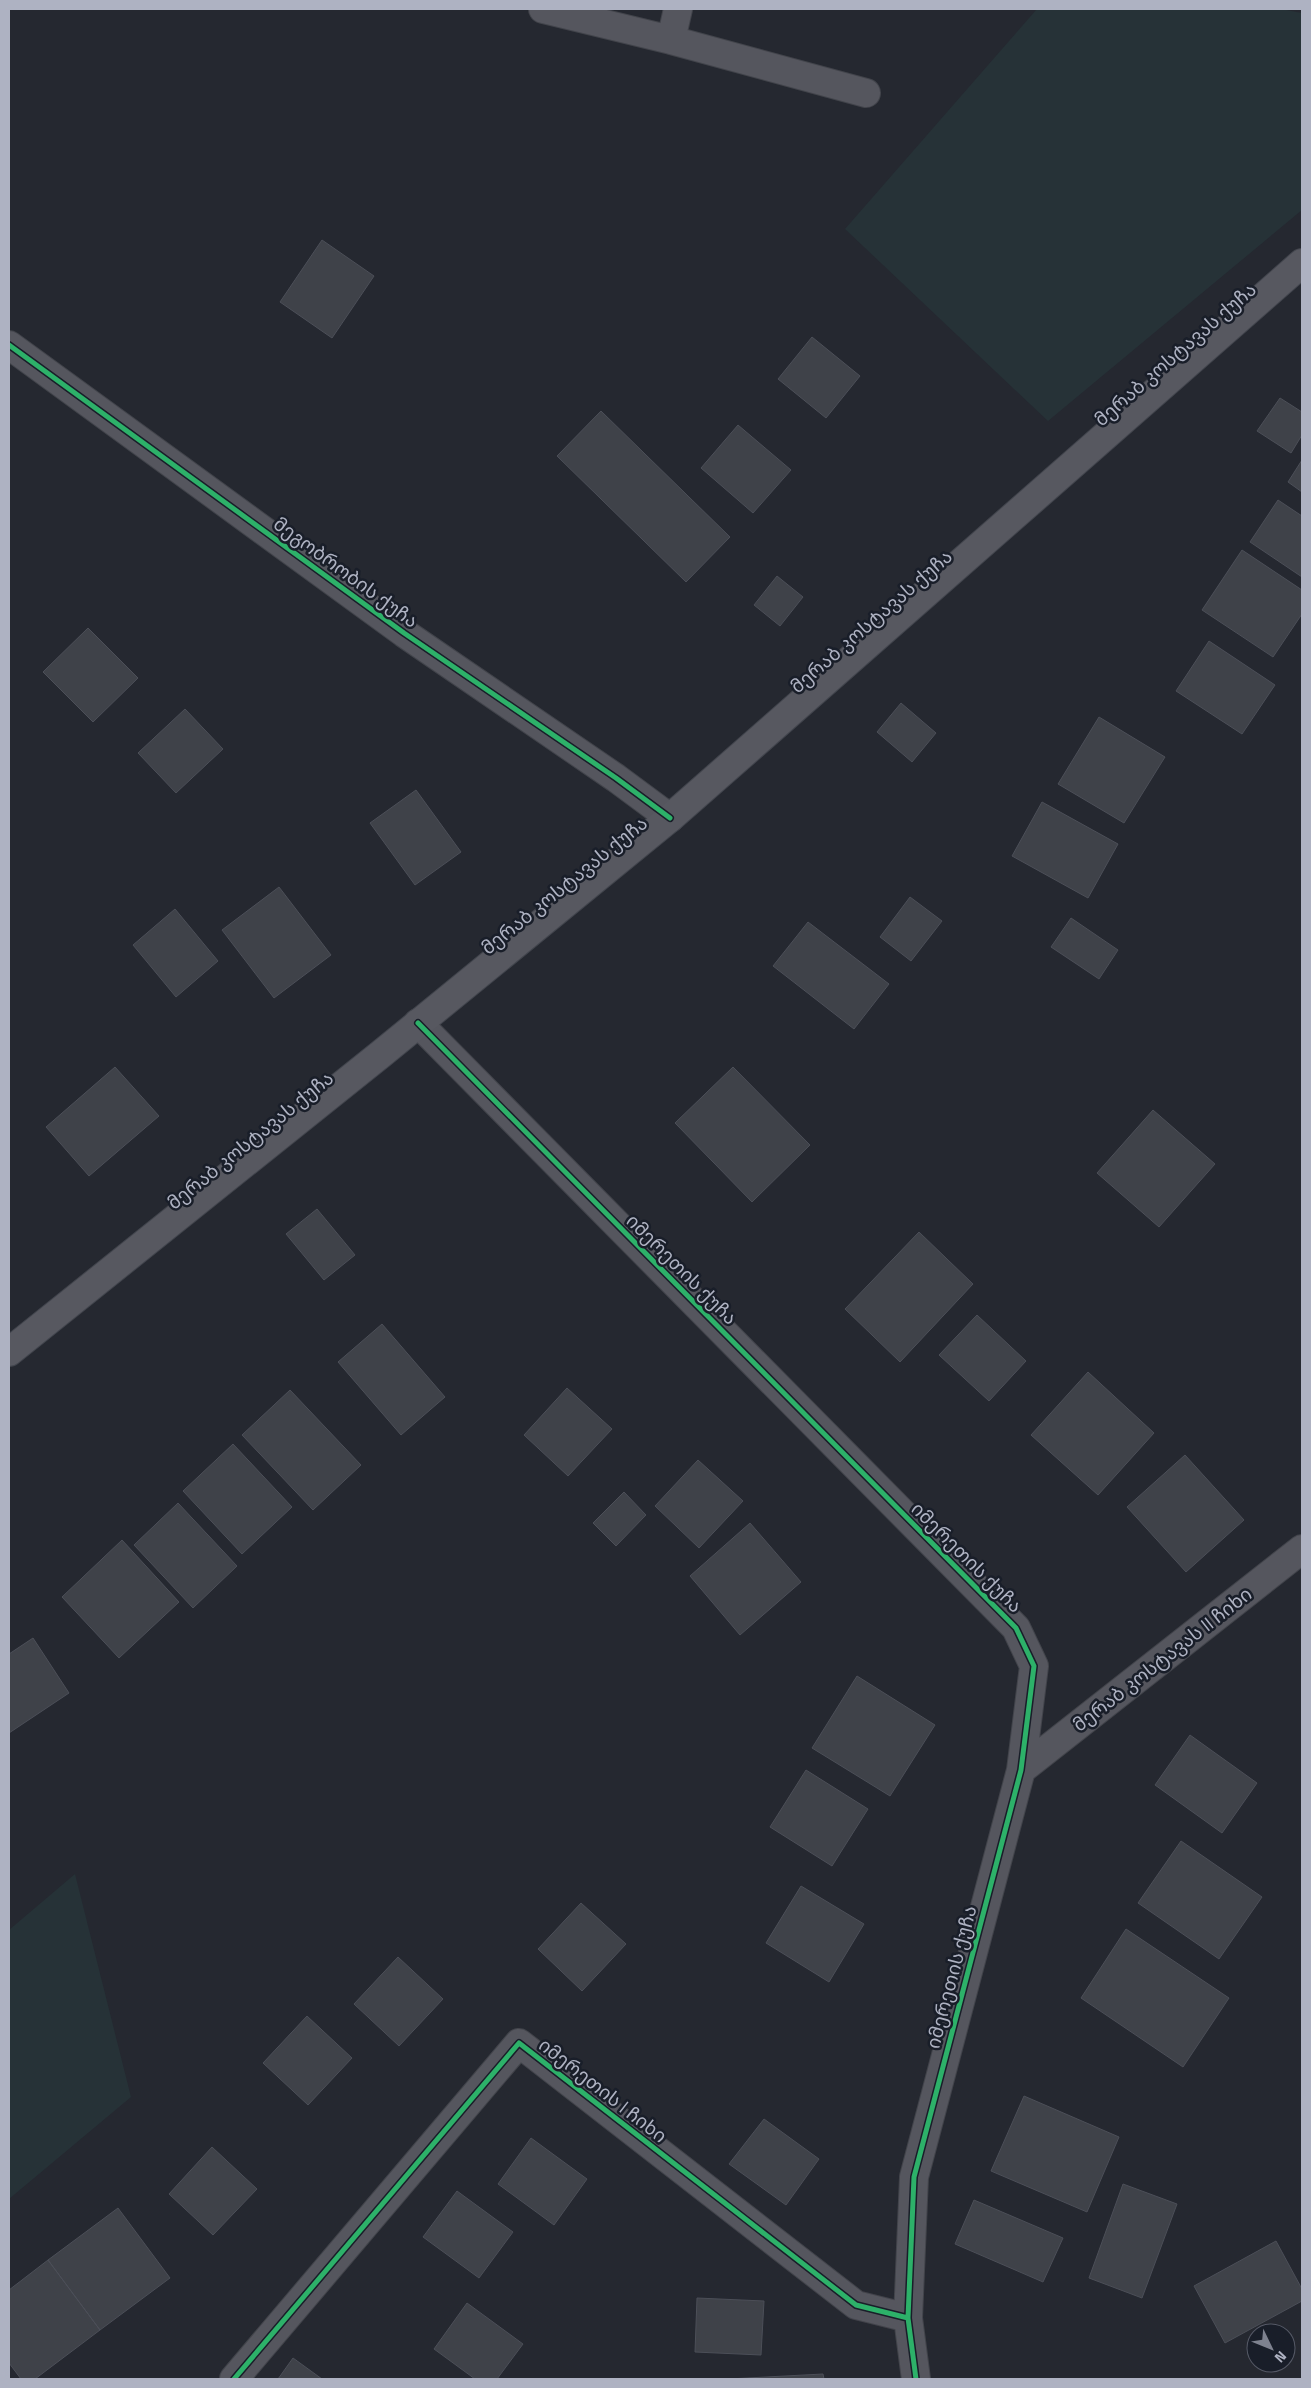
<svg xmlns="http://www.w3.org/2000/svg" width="1311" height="2388" font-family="'Titillium Web','Noto Sans Georgian',sans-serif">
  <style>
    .green { fill: #263237 }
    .building { fill: #3f4249; stroke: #4c4f58 }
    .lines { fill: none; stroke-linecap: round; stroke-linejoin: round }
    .minor-casing { stroke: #42444b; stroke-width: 30 }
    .major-casing { stroke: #42454d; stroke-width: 30 }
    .minor { stroke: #55565e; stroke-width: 28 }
    .major { stroke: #575860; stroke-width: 28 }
    .cycleway-casing { stroke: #191e29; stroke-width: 8 }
    .cycleway { stroke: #2db169; stroke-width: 5 }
    .labels { text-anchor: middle; stroke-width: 5; stroke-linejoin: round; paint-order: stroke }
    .street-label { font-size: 19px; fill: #aeb2c2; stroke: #191e29 }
  </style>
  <rect width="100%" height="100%" fill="#252830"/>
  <path class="green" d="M1037 9H1281L1302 13V210L1048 421 845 229Z
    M75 1874 131 2097 9 2199V1930Z"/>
  <path class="building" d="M322 240 374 276 332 338 280 302Z
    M812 337 860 376 826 418 778 379Z
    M1280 398 1302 412V435L1291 453 1257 431Z
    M601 411 730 537 686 582 557 456Z
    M738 425 791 470 753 513 701 468Z
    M1302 460V492L1288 482Z
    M1278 500 1302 516V577L1250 542Z
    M1242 550 1302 590V614L1273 657 1202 610Z
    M777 576 803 597 780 626 754 605Z
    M88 628 138 678 93 722 43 672Z
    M1209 641 1275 685 1242 734 1176 691Z
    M901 703 936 733 912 762 877 732Z
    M185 709 223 749 176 793 138 753Z
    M1099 717 1165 757 1124 823 1058 784Z
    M416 790 461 852 415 885 370 823Z
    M1042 802 1118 844 1088 898 1012 856Z
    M279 887 331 955 274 998 222 930Z
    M910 897 942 921 911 961 880 937Z
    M175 909 218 961 176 997 133 945Z
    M1071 918 1118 950 1099 979 1051 947Z
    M808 922 889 984 854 1029 773 966Z
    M115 1067 159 1116 89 1176 46 1127Z
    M733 1067 810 1145 752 1202 675 1123Z
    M1153 1110 1215 1164 1159 1227 1097 1173Z
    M317 1209 355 1255 324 1280 286 1234Z
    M919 1232 973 1284 900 1362 845 1309Z
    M977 1315 1026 1361 989 1401 939 1355Z
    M382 1324 445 1397 401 1435 338 1362Z
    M1088 1372 1154 1433 1098 1495 1031 1435Z
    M567 1388 612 1429 568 1476 524 1435Z
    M290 1390 361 1465 313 1510 242 1435Z
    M233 1444 292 1507 242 1554 183 1491Z
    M1185 1455 1244 1520 1186 1572 1127 1507Z
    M698 1460 743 1501 699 1548 655 1506Z
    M624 1492 646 1515 616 1546 593 1523Z
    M178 1503 237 1566 193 1608 134 1545Z
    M750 1523 801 1582 740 1635 690 1576Z
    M122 1540 179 1602 119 1658 62 1597Z
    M33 1638 69 1693 9 1733V1654Z
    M857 1676 935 1725 890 1796 812 1748Z
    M1190 1735 1257 1783 1222 1833 1155 1785Z
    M806 1770 868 1809 832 1866 770 1827Z
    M1181 1841 1262 1897 1219 1959 1138 1903Z
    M801 1886 864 1924 829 1982 766 1943Z
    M581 1903 626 1944 582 1991 538 1949Z
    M1126 1929 1229 1998 1183 2067 1081 1998Z
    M398 1957 443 1999 399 2046 354 2004Z
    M307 2016 352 2058 308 2105 263 2063Z
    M1024 2096 1119 2137 1087 2212 991 2171Z
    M764 2119 819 2159 786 2205 729 2164Z
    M531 2138 587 2179 554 2225 498 2184Z
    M212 2147 257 2189 213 2235 169 2194Z
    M1123 2184 1177 2204 1142 2298 1089 2278Z
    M457 2191 513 2232 479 2278 423 2237Z
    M974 2200 1063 2238 1043 2282 955 2244Z
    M118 2208 170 2278 100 2330 48 2260Z
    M1276 2241 1302 2289V2301L1225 2343 1194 2286Z
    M48 2260 100 2330 35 2379H21L9 2363V2290Z
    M697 2298 764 2301 761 2355 695 2352Z
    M467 2303 523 2344 497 2379H475L434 2349Z
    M293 2358 322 2379H278Z
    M823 2374 824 2379H728Z"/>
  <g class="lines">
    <defs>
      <path id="minor" d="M543 9 671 40 678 9
        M671 40 866 93
        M9 345 404 633 616 778 670 818
        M418 1023 1016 1628 1034 1666 1021 1770 914 2177 908 2318 916 2379
        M1021 1770 1302 1549
        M234 2379 519 2043 856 2305 908 2318"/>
      <path id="major" d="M9 1352 381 1054 670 818 1302 263"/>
    </defs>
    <use href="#minor" class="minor-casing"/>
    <use href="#major" class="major-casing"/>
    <use href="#minor" class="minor"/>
    <use href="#major" class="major"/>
    <defs>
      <path id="cycleway" d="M9 345 404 633 616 778 670 818
        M418 1023 1016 1628 1034 1666 1021 1770 914 2177 908 2318 916 2379
        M234 2379 519 2043 856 2305 908 2318"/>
    </defs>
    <use href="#cycleway" class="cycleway-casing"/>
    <use href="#cycleway" class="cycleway"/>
  </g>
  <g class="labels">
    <g class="street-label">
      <text transform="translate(1175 354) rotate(-41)" y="7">მერაბ კოსტავას ქუჩა</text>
      <text transform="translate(346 572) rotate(36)" y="7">მეგობრობის ქუჩა</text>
      <text transform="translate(871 621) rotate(-41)" y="7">მერაბ კოსტავას ქუჩა</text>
      <text transform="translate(564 885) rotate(-39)" y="7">მერაბ კოსტავას ქუჩა</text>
      <text transform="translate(250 1140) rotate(-39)" y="7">მერაბ კოსტავას ქუჩა</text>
      <text transform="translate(682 1269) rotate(45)" y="7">იმერეთის ქუჩა</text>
      <text transform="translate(967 1557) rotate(45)" y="7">იმერეთის ქუჩა</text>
      <text transform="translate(1162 1659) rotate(-38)" y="7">მერაბ კოსტავას II ჩიხი</text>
      <text transform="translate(951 1977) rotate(-75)" y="7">იმერეთის ქუჩა</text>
      <text transform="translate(603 2090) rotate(38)" y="7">იმერეთის I ჩიხი</text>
    </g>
  </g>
  <rect width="1311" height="2388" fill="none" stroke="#aeb2c2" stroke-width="20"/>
  <g transform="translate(1271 2348) rotate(133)"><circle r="24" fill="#191e29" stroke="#555966"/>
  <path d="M0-4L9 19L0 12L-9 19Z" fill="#7e828f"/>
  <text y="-8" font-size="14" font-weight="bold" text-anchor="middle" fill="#aeb2c2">N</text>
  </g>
</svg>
